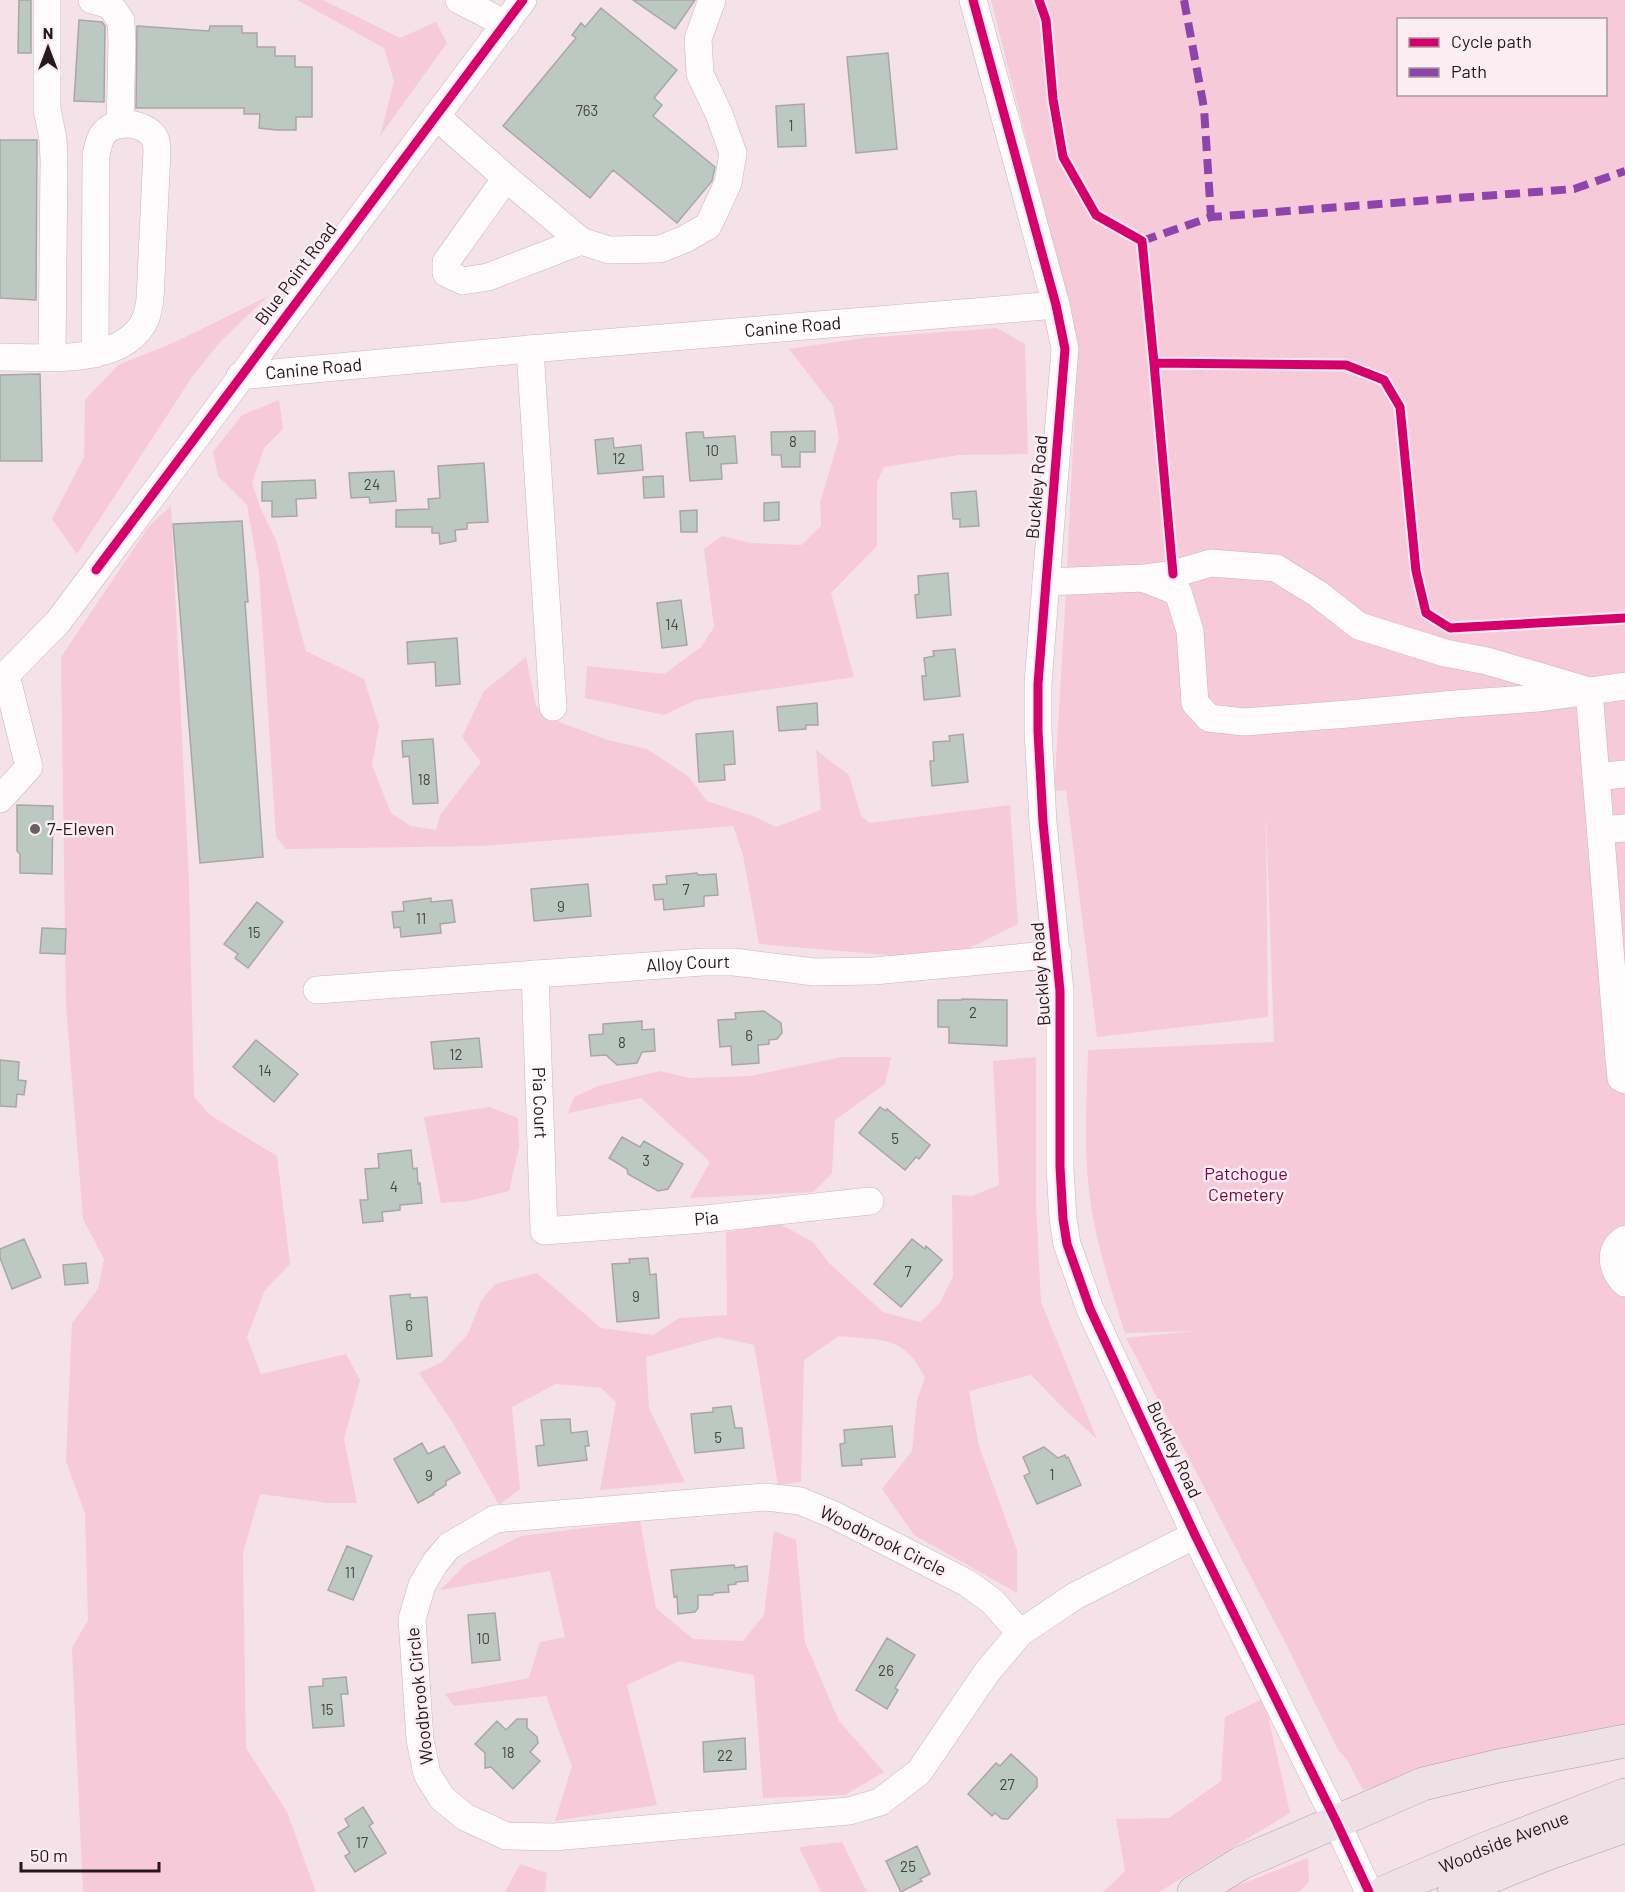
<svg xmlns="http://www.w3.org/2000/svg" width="1625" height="1892" font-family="Barlow,sans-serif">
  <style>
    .green { fill: #f7cad9; fill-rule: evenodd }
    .building { fill: #bcc9c3; stroke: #a9a6a5; stroke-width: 1.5 }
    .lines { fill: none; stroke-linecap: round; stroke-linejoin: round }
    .minor-casing { stroke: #c5b7bb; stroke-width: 28 }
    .major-casing { stroke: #b399a3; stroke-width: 34 }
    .minor { stroke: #fdfbfc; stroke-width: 27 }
    .major { stroke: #ede1e6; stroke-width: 33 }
    .quiet { stroke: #8e44ad; stroke-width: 8; stroke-dasharray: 15 8; stroke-linecap: butt }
    .cycleway-casing { stroke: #fbeef2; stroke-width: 13 }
    .cycleway { stroke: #d6006c; stroke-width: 9 }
    .poi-dot { fill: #6c5f63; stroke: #fbeef2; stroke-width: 2 }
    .labels { text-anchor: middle; stroke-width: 5; stroke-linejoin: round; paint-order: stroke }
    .number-label { font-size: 15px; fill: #494546 }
    .street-label { font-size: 18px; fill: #23191c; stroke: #fbeef2 }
    .poi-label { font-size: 18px; fill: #23191c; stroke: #fbeef2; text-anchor: start }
    .park-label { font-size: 18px; fill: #770041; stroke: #fbeef2 }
  </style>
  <rect width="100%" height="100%" fill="#f4e2e8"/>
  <path class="green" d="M297 0H323L400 38 436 22 447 43 380 136 394 81 384 48Z
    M991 0H1625V1726L1532 1743 1363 1790 1347 1760 1338 1750 1285 1642 1126 1338 1193 1331 1125 1333C1111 1289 1096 1244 1090 1198 1083 1149 1087 1099 1088 1050L1274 1042 1266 813 1268 1017 1097 1037 1066 790 1054 791 1064 627 1078 343ZM1398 20H1606V94H1398Z
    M268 296 221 341 192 377 77 554 52 519 84 457 85 400 118 365 173 343Z
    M997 328 1025 344 1028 454 959 455 884 467 877 482V546L831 593 854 677 696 700 664 715 585 698 587 666 664 674 701 647 714 627 704 549 722 536 750 543 801 545 821 526 820 503 839 438 833 406 789 349 863 338Z
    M279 400 283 429 264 448 252 483 260 507 276 540 306 651 364 679 379 726 372 765 391 813 411 826 436 830 440 815 481 762 462 737 484 691 526 657 536 706 562 723 608 740 647 749 688 776 707 801 756 817 776 827 821 810 816 750 849 775 861 816 870 823 1010 805 1018 924 946 960 759 944 743 855 733 826 482 846 286 849 276 837 259 573 247 505 218 476 213 452 242 415Z
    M171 506 189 882 194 1097 210 1115 277 1156 290 1264 265 1290 247 1337 261 1374 346 1354 360 1380 344 1439 357 1503H328L260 1494 243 1553 246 1748 287 1812 316 1892H83L72 1648 88 1620 85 1513 66 1461 72 1323 98 1289 104 1259 83 1219 66 1005 61 657 149 526Z
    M842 1057H891L885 1084 835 1120 832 1173 813 1192 690 1198 710 1162 641 1098 568 1113 574 1097 598 1086 660 1071 690 1078 750 1076Z
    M1036 1057V1203L1041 1302 1097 1439 1068 1413 1031 1375 969 1391 979 1446 1017 1550V1593L914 1535 882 1489 912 1451 917 1400 925 1378C904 1334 882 1341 839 1336L804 1360 801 1482 778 1485 754 1345 718 1337 646 1357 649 1408 685 1482 600 1490 616 1402 601 1388 556 1384 512 1407 520 1489 499 1505 453 1423 419 1373 442 1362 468 1334 481 1301 495 1284 537 1273 601 1328 653 1335 679 1318 727 1315 726 1232 778 1223 813 1242 829 1263 883 1312 920 1322 940 1303 953 1276 952 1195 972 1196 999 1185 993 1061Z
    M489 1107 518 1118 519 1147 509 1191 469 1201 441 1203 424 1117Z
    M640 1521 656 1608 693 1639 743 1641 764 1615 774 1531 796 1540 805 1642 839 1721 884 1772 845 1795 763 1798 754 1675 679 1661 627 1685 657 1805 555 1821 572 1766 546 1696 454 1706 445 1694 529 1678 540 1642 565 1637 550 1571 440 1590 466 1564 521 1536Z
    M1264 1698 1290 1813 1159 1892H1103L1125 1871 1116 1819 1169 1818 1221 1781 1225 1717Z
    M842 1842 867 1892H821L799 1847Z
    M1308 1858 1309 1882 1299 1892H1221Z
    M520 1864 547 1873 545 1892H505Z"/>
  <path class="building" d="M19 0H31V53H18Z
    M633 0H695L675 29Z
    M601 8 677 70 654 98 662 105 653 116 715 167 712 181 677 223 613 170 590 198 503 126 576 38 572 35 581 23 585 27Z
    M79 20 102 22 105 26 104 102 74 101Z
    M137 26 209 31 210 26H242V33H257V47H275V56H295V67H312V117H296V130H277L259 128 260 114H244V108H136Z
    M888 53 897 149 856 153 847 57Z
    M804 104 806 146 778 147 776 106Z
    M0 140H37L36 300 0 298Z
    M40 374 42 461H0V375Z
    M815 431V452H800V467H782L781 455H772L771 432Z
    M694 432H703L704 438 735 436 737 463 721 464 722 479 690 481 686 433Z
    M613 438 614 448 641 445 643 470 598 474 595 440Z
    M484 463 488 522 467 523V529L455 530 456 541 440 544 439 533H432V527H396V510L429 509 428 499 440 498 438 466Z
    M394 471 396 501 370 503 369 497 351 498 349 473Z
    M663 476 664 497 644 498 643 477Z
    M315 480 316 498 296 499 297 516 272 517V501H262V482Z
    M976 491 979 526 960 527V519H953L951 493Z
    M779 502V520L764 521V503Z
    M697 510V532H681L680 511Z
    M242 521 248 602H245L263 857 200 863 173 524Z
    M948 573 951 615 917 618 915 595 919 594 918 576Z
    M681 600 687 645 662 648 657 603Z
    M457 638 460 684 436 686 435 662 408 664 407 642Z
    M955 649 960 696 924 700 922 676H926L924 658 934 656 933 651Z
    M817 703 818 725H806V729L779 731 777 707Z
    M733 731 735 764 724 765 725 780 699 782 696 734Z
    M963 734 968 782 932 786 930 761H934L933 742 950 741 949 736Z
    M433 739 438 803 413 804 409 756 403 757 402 741Z
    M17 805 53 806 52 874 20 873V854L17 851Z
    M697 873 698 875 716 874 718 895 704 896V906L664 910 663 899 655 900 653 885 667 884 666 876Z
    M588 884 591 916 534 921 531 889Z
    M431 898V902L452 900 455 922 440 924 441 933 401 937 400 927 394 928 392 912 404 911 403 902Z
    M257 902 283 922 248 968 235 958 238 954 224 944Z
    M42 928 66 929 65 954 40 953Z
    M962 999 1007 1000V1046L949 1043V1027H938V1000H962Z
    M764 1011 781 1023 782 1033 777 1039 769 1040V1044L758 1045 759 1063 732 1065 731 1046 720 1047 718 1020 736 1019 735 1013Z
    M642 1021V1030L654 1029 655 1051 642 1052 637 1063 617 1065 606 1055 591 1056 589 1035 603 1034V1024Z
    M479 1038 482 1067 434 1069 431 1042Z
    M256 1040 298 1074 274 1102 233 1067Z
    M0 1060 19 1062 18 1080 26 1081 24 1095 17 1094 16 1107 0 1106Z
    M880 1107 886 1111 887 1109 930 1145 919 1159 916 1157 905 1170 859 1133Z
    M622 1137 640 1147 644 1141 683 1164 668 1189 658 1191 628 1174 627 1169 609 1158Z
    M411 1150 413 1169 417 1168 418 1184 420 1183 422 1203 400 1205V1210L382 1212 383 1221 363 1223 360 1200H368L365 1169 379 1168 378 1154Z
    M24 1239 41 1277 12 1289 0 1258V1249Z
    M912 1239 925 1249 926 1246 942 1260 901 1307 874 1284Z
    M648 1258 650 1275 656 1274 659 1318 617 1322 612 1264 630 1263 629 1259Z
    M86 1263 88 1283 65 1285 63 1265Z
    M410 1294V1298L427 1297 432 1356 397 1359 390 1296Z
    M731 1406 735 1428H742L744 1448 695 1453 691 1414 713 1412V1408Z
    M570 1419 571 1433 587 1431 589 1446H585L587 1460 538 1466 536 1446 544 1445 541 1420Z
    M892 1426 895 1457 861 1459 862 1465 842 1466 840 1444 845 1443 844 1430Z
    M422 1443 428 1454 444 1446 460 1473 446 1481V1485L433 1493 434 1494 418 1503 394 1459Z
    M1044 1447 1058 1458 1065 1455 1066 1458 1068 1457 1081 1485 1037 1504 1024 1476 1030 1473 1023 1457Z
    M347 1546 372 1556 353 1600 328 1590Z
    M734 1565 735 1568 747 1566 748 1581 736 1582V1584L728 1585 729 1592 714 1593 713 1595H698V1608L695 1612 678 1614 677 1596 674 1597 671 1570Z
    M495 1613 500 1660 472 1663 468 1615Z
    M887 1638 915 1655 895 1688 898 1690 887 1709 856 1690Z
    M346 1677 348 1694H341L344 1726 313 1728 309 1687 323 1686V1679Z
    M517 1719H527V1728L537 1737 538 1743 530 1752 540 1761 513 1789 491 1767 485 1768V1753L475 1744 497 1721 506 1730Z
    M745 1738 746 1769 704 1772 703 1742Z
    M1011 1754 1037 1778V1787L1008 1819H1002L995 1813 992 1816 968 1794 996 1763 1000 1766Z
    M363 1807 373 1823 369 1826 386 1853 355 1872 345 1856 350 1853 338 1833 349 1826 345 1819Z
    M917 1846 930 1874 920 1879 922 1881 901 1892 886 1861Z"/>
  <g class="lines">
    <defs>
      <g id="minor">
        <path d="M47 0V109L53 139 54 160 52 357"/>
        <path d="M92 0 110 5 121 21 122 43 120 125"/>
        <path d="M459 0 506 24"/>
        <path d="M973 0 1056 305 1065 349 1046 582 1038 684V731L1043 822 1060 991V1167L1063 1219 1067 1244 1090 1309 1195 1535 1336 1821 1369 1892"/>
        <path d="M436 116 506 178 581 241 609 250 660 249 685 239 708 226 728 183 733 153 719 114 700 74 698 39 712 0"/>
        <path d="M506 178 446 262V273L463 281 488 277 581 241"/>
        <path d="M530 349 553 707"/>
        <path d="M0 357C43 357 125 367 146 318 148 312 149 306 150 300L157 150C156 147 157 144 156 141 150 123 116 118 105 132 99 138 98 147 96 155L95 354"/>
        <path id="s1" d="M240 376 530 349 1056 305"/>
        <path d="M1145 579 1178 592 1190 631 1195 703 1209 718 1244 722 1348 714 1455 704 1539 698 1625 686"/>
        <path d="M1046 582 1144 578 1173 574 1211 563 1276 568 1318 594 1359 626 1445 653 1487 661 1589 691 1619 1058 1625 1057"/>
        <path d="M0 677 6 675 58 622 523 0"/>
        <path d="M1596 777 1625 774"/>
        <path d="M0 799 29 767 6 675"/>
        <path d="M1601 830 1625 828"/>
        <path id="s2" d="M535 974 544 1231 705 1219 870 1201"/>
        <path id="s3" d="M317 990 703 962H734L814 972 874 971 1058 954"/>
        <path d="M1619 1058 1621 1078 1625 1080"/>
        <path d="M1625 1239C1607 1249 1612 1271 1625 1283"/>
        <path d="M766 1497 800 1501 834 1515 967 1583 992 1601 1020 1633 987 1672 919 1772 880 1802 849 1811 554 1837 506 1836 465 1817 442 1798 427 1774 420 1740 412 1619 422 1585 435 1563 449 1546 495 1519Z"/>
        <path d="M1020 1633 1075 1596 1195 1535"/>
      </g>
      <g id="major">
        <path d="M1194 1892 1241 1863 1423 1784 1498 1766 1625 1741"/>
        <path id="s4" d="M1385 1892 1485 1849 1625 1795"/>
        <path d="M1454 1892 1541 1856 1625 1826"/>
      </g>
    </defs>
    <use href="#minor" class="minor-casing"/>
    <use href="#major" class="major-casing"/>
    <use href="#minor" class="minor"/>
    <use href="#major" class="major"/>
    <path class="quiet" d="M1184 0 1204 108 1211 217
      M1142 241 1211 217 1574 189 1625 171"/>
    <defs>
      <path id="cycleway" d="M973 0 1056 305 1065 349 1046 582 1038 684V731L1043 822 1060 991V1167L1063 1219 1067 1244 1090 1309 1195 1535 1336 1821 1369 1892
        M1039 0 1046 20 1053 99 1063 157 1096 215 1142 241 1154 363 1346 365 1384 380 1400 407 1416 571 1426 613 1450 628 1625 618
        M1154 363 1173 574
        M96 570 523 0"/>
    </defs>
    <use href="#cycleway" class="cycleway-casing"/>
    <use href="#cycleway" class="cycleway"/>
  </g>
  <circle class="poi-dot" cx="35" cy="829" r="6"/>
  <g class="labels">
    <g class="number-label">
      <text x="587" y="116">763</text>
      <text x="791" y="131">1</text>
      <text x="793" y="447">8</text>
      <text x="712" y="456">10</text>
      <text x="619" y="464">12</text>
      <text x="372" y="490">24</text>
      <text x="672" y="630">14</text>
      <text x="424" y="785">18</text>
      <text x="686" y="895">7</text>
      <text x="561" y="912">9</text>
      <text x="421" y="924">11</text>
      <text x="254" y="938">15</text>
      <text x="973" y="1018">2</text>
      <text x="749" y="1041">6</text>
      <text x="622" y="1048">8</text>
      <text x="456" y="1060">12</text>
      <text x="265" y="1076">14</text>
      <text x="895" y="1144">5</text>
      <text x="646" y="1166">3</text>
      <text x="394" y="1192">4</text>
      <text x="908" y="1277">7</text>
      <text x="636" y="1302">9</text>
      <text x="409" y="1331">6</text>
      <text x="718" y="1443">5</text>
      <text x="1052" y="1480">1</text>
      <text x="429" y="1481">9</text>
      <text x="350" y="1578">11</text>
      <text x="483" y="1644">10</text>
      <text x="886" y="1676">26</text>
      <text x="327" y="1715">15</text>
      <text x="508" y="1758">18</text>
      <text x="725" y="1761">22</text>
      <text x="1007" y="1790">27</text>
      <text x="362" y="1848">17</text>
      <text x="908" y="1872">25</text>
    </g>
    <g class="street-label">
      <text transform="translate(296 274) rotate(-53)" y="6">Blue Point Road</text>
      <text dy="6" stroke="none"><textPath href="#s1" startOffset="555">Canine Road</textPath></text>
      <text dy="6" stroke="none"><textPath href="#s1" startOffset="74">Canine Road</textPath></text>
      <text transform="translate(1037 487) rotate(-85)" y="6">Buckley Road</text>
      <text dy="6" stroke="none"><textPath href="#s3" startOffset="372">Alloy Court</textPath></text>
      <text transform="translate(1041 974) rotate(-94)" y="6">Buckley Road</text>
      <text dy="6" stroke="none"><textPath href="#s2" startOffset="129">Pia Court</textPath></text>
      <text dy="6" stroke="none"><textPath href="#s2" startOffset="420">Pia</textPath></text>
      <text transform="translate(1174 1450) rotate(65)" y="6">Buckley Road</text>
      <text transform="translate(883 1541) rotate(26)" y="6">Woodbrook Circle</text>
      <text transform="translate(420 1696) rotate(-96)" y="6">Woodbrook Circle</text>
      <text dy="6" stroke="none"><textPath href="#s4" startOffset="129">Woodside Avenue</textPath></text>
    </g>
    <g class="poi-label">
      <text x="47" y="835">7-Eleven</text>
    </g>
    <g class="park-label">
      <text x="1246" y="1180">Patchogue<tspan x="1246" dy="21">Cemetery</tspan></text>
    </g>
  </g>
  <rect x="1397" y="18" width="210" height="78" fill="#fbeef2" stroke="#a5999c" stroke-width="1.5"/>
  <rect x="1409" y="38" width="30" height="9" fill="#d6006c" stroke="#a5999c" stroke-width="1.5"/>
  <text x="1451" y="48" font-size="18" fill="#23191c">Cycle path</text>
  <rect x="1409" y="68" width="30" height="9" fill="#8e44ad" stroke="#a5999c" stroke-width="1.5"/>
  <text x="1451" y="78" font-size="18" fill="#23191c">Path</text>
  <g transform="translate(48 48)" stroke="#fbeef2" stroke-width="4.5" paint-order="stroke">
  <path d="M0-4.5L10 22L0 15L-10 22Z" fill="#23191c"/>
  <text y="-9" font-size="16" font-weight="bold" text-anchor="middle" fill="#23191c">N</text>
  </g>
  <path d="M21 1862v9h138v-9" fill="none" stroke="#23191c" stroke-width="3"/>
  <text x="30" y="1862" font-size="18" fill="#23191c" stroke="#fbeef2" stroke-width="4.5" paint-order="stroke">50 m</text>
</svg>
